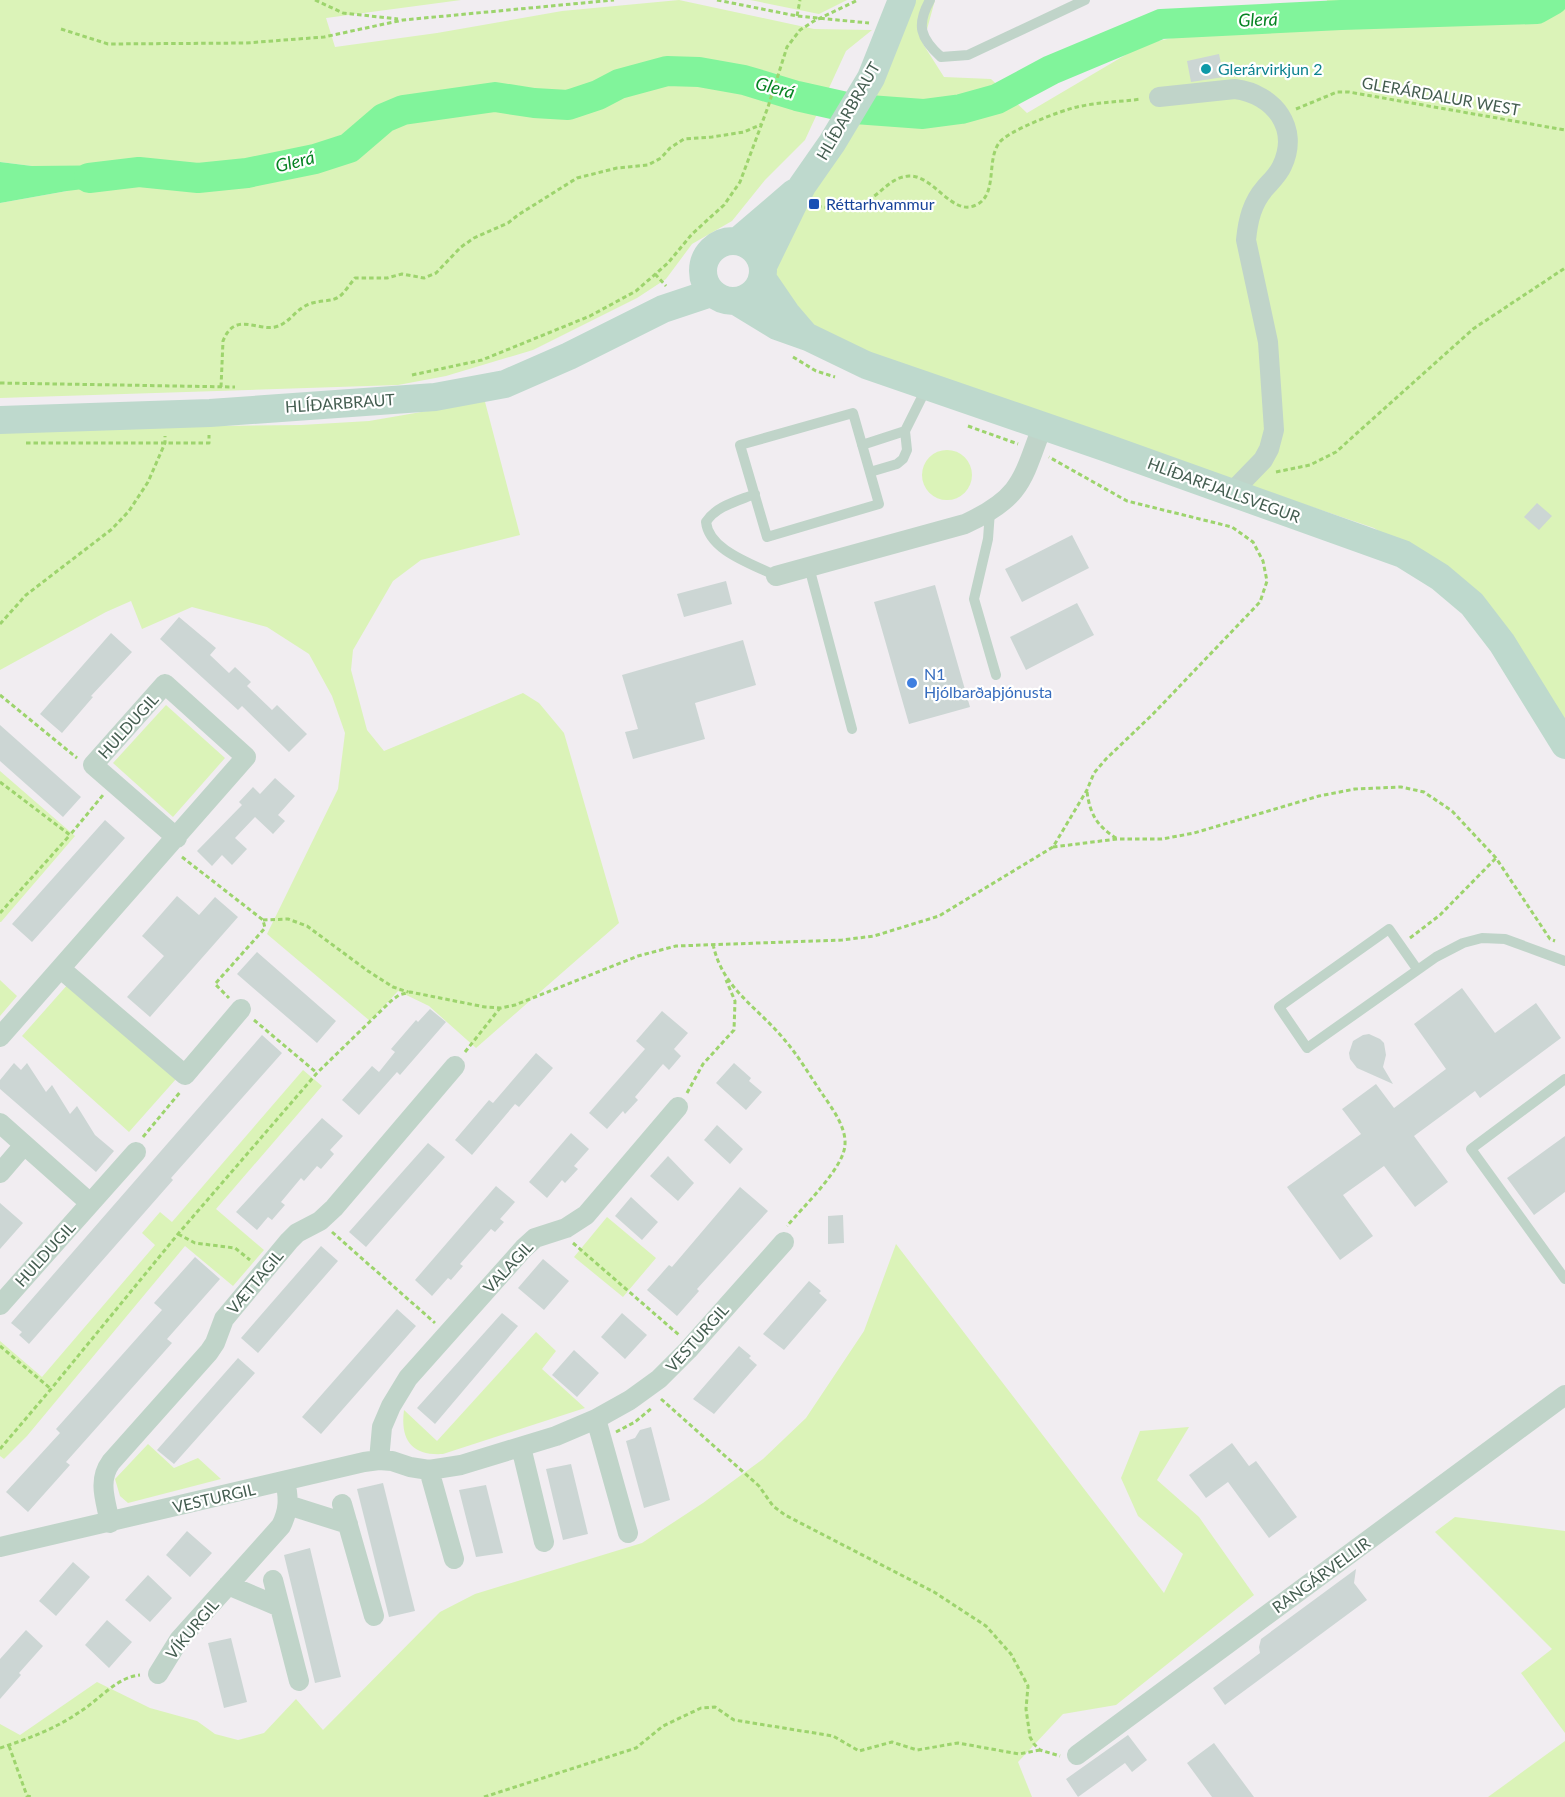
<svg xmlns="http://www.w3.org/2000/svg" width="1565" height="1797" font-family="Lato,sans-serif">
  <style>
    .green { fill: #dbf3b8 }
    .water { fill: #81f49b }
    .lines { fill: none; stroke-linecap: round; stroke-linejoin: round }
    .river { stroke: #81f49b; stroke-width: 30 }
    .building { fill: #ccd6d4 }
    .path { stroke: #9dd46d; stroke-width: 3; stroke-dasharray: 4.5 3; stroke-linecap: butt }
    .service { stroke: #c0d4c9; stroke-width: 10 }
    .minor { stroke: #c0d4c9; stroke-width: 20 }
    .secondary { stroke: #bed9cd; stroke-width: 28 }
    .culture-dot { fill: #0f9aa8; stroke: #fff; stroke-width: 2 }
    .transit-dot { fill: #1a4fb4; stroke: #fff; stroke-width: 2 }
    .shop-dot { fill: #3f7fe0; stroke: #fff; stroke-width: 2 }
    .labels { text-anchor: middle; stroke-width: 4.5; stroke-linejoin: round; paint-order: stroke }
    .culture-label { font-size: 16px; fill: #0d838f; stroke: #fff; text-anchor: start }
    .street-label { font-size: 16px; fill: #445d50; stroke: #fff }
    .transit-label { font-size: 16px; fill: #164399; stroke: #fff; text-anchor: start }
    .shop-label { font-size: 16px; fill: #366cbe; stroke: #fff; text-anchor: start }
    .water-label { font-size: 18px; font-style: italic; fill: #058322; stroke: #fff }
  </style>
  <rect width="100%" height="100%" fill="#f1edf1"/>
  <path class="green" d="M0 0H461L326 18 335 47 437 33 562 11 679 0 814 29 872 30 846 51 805 140 765 180 732 221 692 244 666 279 637 298 533 350 446 376 398 385 0 398V203L67 191 32 166 0 162Z
    M750 0H847L819 14Z
    M913 0H935L923 44 944 77 991 79 1027 113 1144 44 1219 28 1322 24 1327 0H1565V723L1473 592 1374 528 845 349 810 330 771 271Z
    M484 398 520 535 421 560 393 581 353 650 351 670 367 730 384 751 523 693 539 703 564 733 619 923 476 1048 429 1006 398 991 370 1021 267 934 338 789 345 733 332 696 309 654 267 627 192 607 142 629 131 601 106 612 0 670V429L301 425 369 421 427 411Z
    M922 475a25 25 0 1 1 50 0a25 25 0 1 1-50 0Z
    M166 705 225 758 173 817 113 763Z
    M0 771 75 836 1 922H0Z
    M0 980 17 996 0 1016Z
    M69 983 176 1079 129 1132 22 1036Z
    M303 1070 322 1086 216 1209 264 1250 233 1286 185 1246 27 1436 4 1459 0 1456V1341L42 1377 155 1245 142 1233 160 1212 172 1222Z
    M607 1217 656 1258 623 1297 574 1257Z
    M896 1244 1164 1593 1183 1554 1138 1516 1121 1478 1140 1431 1189 1427 1157 1480 1199 1517 1254 1595 1116 1705 1063 1714 1018 1762 1032 1797H0V1724L20 1735 97 1682 150 1708 197 1721 215 1734 238 1740 264 1733 296 1699 323 1730 440 1612 475 1594 642 1543 703 1503 763 1459 806 1418 864 1331Z
    M536 1332 556 1351 542 1369 585 1408 443 1454C412 1456 400 1440 404 1410L437 1441Z
    M148 1444 174 1468 198 1458 221 1479 128 1503 120 1496 115 1479Z
    M1455 1517 1565 1531V1733L1521 1673 1552 1649 1435 1532Z
    M1565 1741V1797H1488Z"/>
  <path class="water" d="M0 162 32 166 136 165 124 184 67 191 0 203Z"/>
  <g class="lines">
    <path class="river" d="M89 178 139 172 198 178 247 173 315 159 349 148 384 118 403 110 495 97 534 103 568 105 598 95 619 84 667 71 699 72 744 80 797 96 855 109 923 114 961 109 997 99 1051 70 1161 24 1341 15 1537 9 1553 0"/>
  </g>
  <path class="building" d="M1219 54 1224 77 1191 82 1187 61Z
    M1537 503 1552 516 1539 530 1524 517Z
    M1072 535 1089 568 1022 602 1005 569Z
    M726 581 732 604 684 617 677 594Z
    M935 585 970 707 909 724 874 602Z
    M1077 603 1094 635 1026 670 1010 637Z
    M179 617 216 648 210 655 229 673 235 667 251 682 247 686 272 710 277 705 307 734 289 752 242 706 238 710 160 639Z
    M111 633 132 652 91 696 93 697 62 733 40 714Z
    M743 640 756 685 695 703 705 739 633 759 625 732 638 729 622 675Z
    M0 725 81 797 63 817 0 761Z
    M275 778 295 796 278 815 285 821 273 834 255 817 235 838 247 849 232 865 222 855 212 866 197 851 242 805 239 802 253 787 260 794Z
    M105 820 125 838 32 942 12 924Z
    M177 896 199 915 215 897 238 917 150 1017 127 997 164 956 142 936Z
    M257 952 336 1021 317 1043 237 974Z
    M1462 988 1495 1033 1536 1003 1561 1038 1480 1098 1475 1091 1414 1136 1448 1182 1415 1207 1384 1166 1343 1195 1373 1236 1340 1260 1287 1187 1361 1134 1342 1109 1376 1084 1394 1108 1446 1069 1414 1024Z
    M430 1009 446 1022 400 1075 397 1072 359 1115 342 1100 372 1066 379 1072 395 1052 391 1049 416 1020 418 1022Z
    M662 1011 688 1033 674 1049 681 1056 669 1070 663 1064 635 1097 638 1100 625 1114 623 1111 607 1129 589 1113 645 1049 636 1041Z
    M1369 1034 1380 1039 1384 1043 1386 1055 1383 1067 1393 1084 1357 1068 1350 1059 1349 1053 1353 1041 1363 1035Z
    M262 1035 282 1053 171 1178 173 1180 29 1344 19 1335 22 1332 11 1323Z
    M536 1053 553 1068 519 1107 515 1104 472 1155 455 1140 489 1100 493 1103Z
    M14 1063 21 1070 27 1063 46 1092 52 1085 70 1114 77 1106 95 1135 114 1151 96 1172 0 1089V1080Z
    M734 1063 751 1078 749 1081 762 1092 746 1110 716 1083Z
    M322 1118 343 1136 330 1150 334 1154 321 1169 317 1166 304 1181 301 1178 281 1202 285 1205 278 1213 272 1220 268 1217 257 1230 236 1212Z
    M717 1125 743 1149 730 1164 704 1140Z
    M571 1133 589 1149 574 1166 578 1169 565 1183 562 1180 547 1198 529 1182Z
    M1565 1136V1192L1534 1215 1507 1178Z
    M428 1143 445 1157 366 1247 349 1232Z
    M668 1156 694 1183 678 1201 650 1176Z
    M496 1186 515 1202 500 1219 504 1222 495 1232 491 1229 460 1264 463 1266 451 1280 448 1278 432 1296 415 1280Z
    M740 1187 768 1211 697 1289 699 1291 677 1316 647 1290 669 1265 672 1267Z
    M631 1197 658 1222 642 1240 615 1216Z
    M0 1203 23 1223 0 1249Z
    M843 1215 844 1243 828 1244V1216Z
    M321 1246 338 1261 258 1353 241 1338Z
    M195 1257 220 1279 167 1339 172 1343 66 1462 70 1465 28 1512 6 1492 60 1433 56 1429 162 1310 154 1303Z
    M543 1259 569 1281 544 1310 518 1288Z
    M809 1281 821 1291 819 1293 827 1300 784 1350 763 1334Z
    M397 1309 416 1326 321 1434 302 1417Z
    M502 1313 518 1326 435 1424 417 1408Z
    M622 1313 647 1335 625 1359 601 1337Z
    M739 1346 751 1356 749 1358 757 1365 714 1414 693 1399Z
    M574 1350 599 1373 577 1397 552 1375Z
    M238 1358 255 1373 174 1464 157 1450Z
    M651 1427 670 1500 644 1508 626 1441 635 1438 640 1430Z
    M1232 1443 1249 1466 1256 1461 1297 1517 1269 1538 1228 1482 1206 1498 1189 1475Z
    M571 1464 588 1534 563 1540 546 1469Z
    M383 1483 415 1611 389 1617 357 1489Z
    M486 1485 503 1553 476 1557 459 1490Z
    M187 1531 212 1553 190 1577 166 1555Z
    M310 1548 341 1677 315 1683 284 1555Z
    M73 1562 90 1577 56 1616 39 1601Z
    M1356 1569 1354 1583 1367 1600 1225 1705 1213 1688 1260 1653 1259 1647 1261 1639Z
    M148 1575 172 1598 150 1622 125 1600Z
    M107 1620 132 1642 109 1668 85 1645Z
    M26 1630 43 1646 19 1673 21 1675 0 1699V1659Z
    M231 1638 247 1702 224 1708 208 1643Z
    M1128 1735 1147 1760 1132 1772 1125 1763 1078 1797 1066 1779Z
    M1214 1743 1254 1797H1212L1187 1763Z"/>
  <g class="lines">
    <path class="path" d="M315 0 343 13 398 19
      M717 0 797 16 869 23
      M797 16 800 0
      M61 29 108 44 246 43 324 37 403 20 614 0
      M1296 109 1337 92H1349L1565 130
      M817 206C836 210 853 209 870 199 883 191 892 177 909 176 934 175 952 217 976 205 998 195 986 161 999 143 1007 131 1062 110 1077 107 1098 102 1120 102 1141 99
      M655 274 666 286
      M793 357 816 371 835 377
      M412 375 482 360 590 316 636 291 668 263 692 234 724 205 740 182 768 107 787 47 800 30 814 21 858 0
      M0 383 235 387
      M221 387 223 341C235 311 256 331 275 327 288 324 294 312 305 306 317 299 332 303 340 296 345 292 350 284 355 278H387L402 274 424 278 436 273 461 247 474 238 508 223 518 215 577 178 617 168 648 165 661 158 670 148 684 139 712 137 744 132 762 124
      M968 426 1018 444
      M26 443H209V435
      M1276 472 1310 465 1336 452 1473 329 1565 268
      M0 624 26 595 112 529 129 511 148 482 165 443V436
      M0 695 77 758
      M0 782 70 835 103 795
      M1087 792C1090 814 1097 826 1116 838
      M1053 847 1117 839H1162L1194 833 1319 796 1355 789 1401 787 1424 792 1452 811 1496 858 1550 939 1555 941
      M182 857 263 920 265 928 215 984 229 998
      M0 913 70 835
      M263 920 288 919 307 926 368 971 393 987 408 992
      M1410 938 1440 915 1496 858
      M713 944C722 988 756 1006 783 1038 798 1055 810 1076 823 1095 832 1108 846 1127 845 1144 845 1167 802 1208 787 1226
      M254 1020 317 1073
      M465 1052 500 1008
      M687 1093 703 1064 734 1030 735 1001 726 980
      M143 1137 181 1091
      M332 1232 435 1323
      M178 1234 195 1243 235 1248 250 1260
      M573 1243 679 1335
      M0 1346 51 1389
      M661 1399 759 1486 773 1506 785 1515 934 1592 986 1626 1011 1654 1028 1686 1026 1709 1030 1737 1034 1744 1040 1750 1060 1756
      M616 1432 635 1422 653 1407
      M0 1449 51 1389 178 1234 317 1073 391 1001 399 995 410 992 485 1007 501 1008 515 1005 638 956 676 946 842 940 874 936 939 916 1053 847 1087 790 1094 773 1106 759 1153 714 1260 602 1267 581 1263 561 1253 542 1232 527 1127 501 1049 457
      M9 1746 27 1796 32 1797
      M0 1748C28 1739 57 1728 81 1711 100 1699 117 1677 140 1675
      M484 1797 636 1748 663 1726 701 1708 715 1707 734 1720 833 1736 859 1751 892 1742 917 1750 958 1743 1019 1754 1040 1750"/>
    <path class="service" d="M930 0C916 25 920 38 941 57L968 55 1085 0
      M853 413 879 504 767 537 740 445Z
      M862 445 905 431
      M870 472 897 464 903 459 907 450 905 431 927 387
      M755 494C738 501 716 506 706 522 709 551 753 564 776 576
      M990 511 988 539 974 599 996 675
      M809 567 852 729
      M1417 969 1389 929 1279 1007 1307 1048 1436 957 1463 943 1482 938 1505 939 1565 961
      M1565 1079 1471 1149 1565 1279"/>
    <path class="minor" d="M1159 97 1235 89C1274 94 1300 128 1282 166 1278 175 1271 181 1265 188 1252 203 1248 220 1246 240L1268 342 1274 430 1269 449 1263 460 1232 492
      M776 576 965 524C1021 498 1022 481 1042 427
      M61 969 185 1075 241 1009
      M0 1037 246 757 165 684 93 765 177 838
      M0 1123 90 1203
      M0 1173 24 1145
      M0 1305 136 1152
      M596 1419 628 1533
      M521 1447 544 1542
      M379 1460 382 1427 391 1406 408 1378 524 1248 535 1238 566 1228 586 1215 678 1107
      M429 1470 454 1559
      M342 1504 374 1616
      M288 1505 348 1524
      M110 1523C106 1501 97 1481 111 1462L209 1352 215 1343 224 1319 289 1241 297 1233 320 1221 334 1208 455 1066
      M0 1547 364 1462 379 1460 392 1461 410 1467 429 1470 461 1465 556 1436 596 1419 630 1400 659 1379 688 1350 784 1242
      M273 1580 299 1681
      M228 1585 280 1607
      M158 1674 179 1640 281 1526C289 1510 289 1498 285 1481
      M1077 1755 1565 1395"/>
    <path class="secondary" d="M703 271a30 30 0 1 1 60 0a30 30 0 1 1-60 0Z
      M738 241 794 193
      M763 266 802 186 832 143 871 78 902 0
      M762 278 786 313 804 334
      M736 301 777 326 808 337 866 365 1104 447 1403 554 1440 577 1472 604 1502 643 1565 745
      M0 420 210 413 435 397 505 384 569 356 663 309 711 293"/>
  </g>
  <circle class="culture-dot" cx="1206" cy="69" r="6"/>
  <rect class="transit-dot" x="808" y="198" width="12" height="12" rx="3"/>
  <circle class="shop-dot" cx="912" cy="683" r="6"/>
  <g class="labels">
    <g class="culture-label">
      <text x="1218" y="75">Glerárvirkjun 2</text>
    </g>
    <g class="street-label">
      <text transform="translate(1441 96) rotate(10)" y="6">GLERÁRDALUR WEST</text>
      <text transform="translate(848 111) rotate(-60)" y="6">HLÍÐARBRAUT</text>
      <text transform="translate(340 403) rotate(-4)" y="6">HLÍÐARBRAUT</text>
      <text transform="translate(1224 490) rotate(20)" y="6">HLÍÐARFJALLSVEGUR</text>
      <text transform="translate(128 726) rotate(-48)" y="6">HULDUGIL</text>
      <text transform="translate(45 1254) rotate(-48)" y="6">HULDUGIL</text>
      <text transform="translate(508 1267) rotate(-47)" y="6">VALAGIL</text>
      <text transform="translate(255 1282) rotate(-50)" y="6">VÆTTAGIL</text>
      <text transform="translate(697 1338) rotate(-48)" y="6">VESTURGIL</text>
      <text transform="translate(214 1498) rotate(-13)" y="6">VESTURGIL</text>
      <text transform="translate(1321 1575) rotate(-36)" y="6">RANGÁRVELLIR</text>
      <text transform="translate(192 1629) rotate(-50)" y="6">VÍKURGIL</text>
    </g>
    <g class="transit-label">
      <text x="826" y="210">Réttarhvammur</text>
    </g>
    <g class="shop-label">
      <text x="924" y="680">N1<tspan x="924" dy="18">Hjólbarðaþjónusta</tspan></text>
    </g>
    <g class="water-label">
      <text transform="translate(1258 20) rotate(-2)" y="6">Glerá</text>
      <text transform="translate(775 88) rotate(15)" y="6">Glerá</text>
      <text transform="translate(295 162) rotate(-14)" y="6">Glerá</text>
    </g>
  </g>
</svg>
